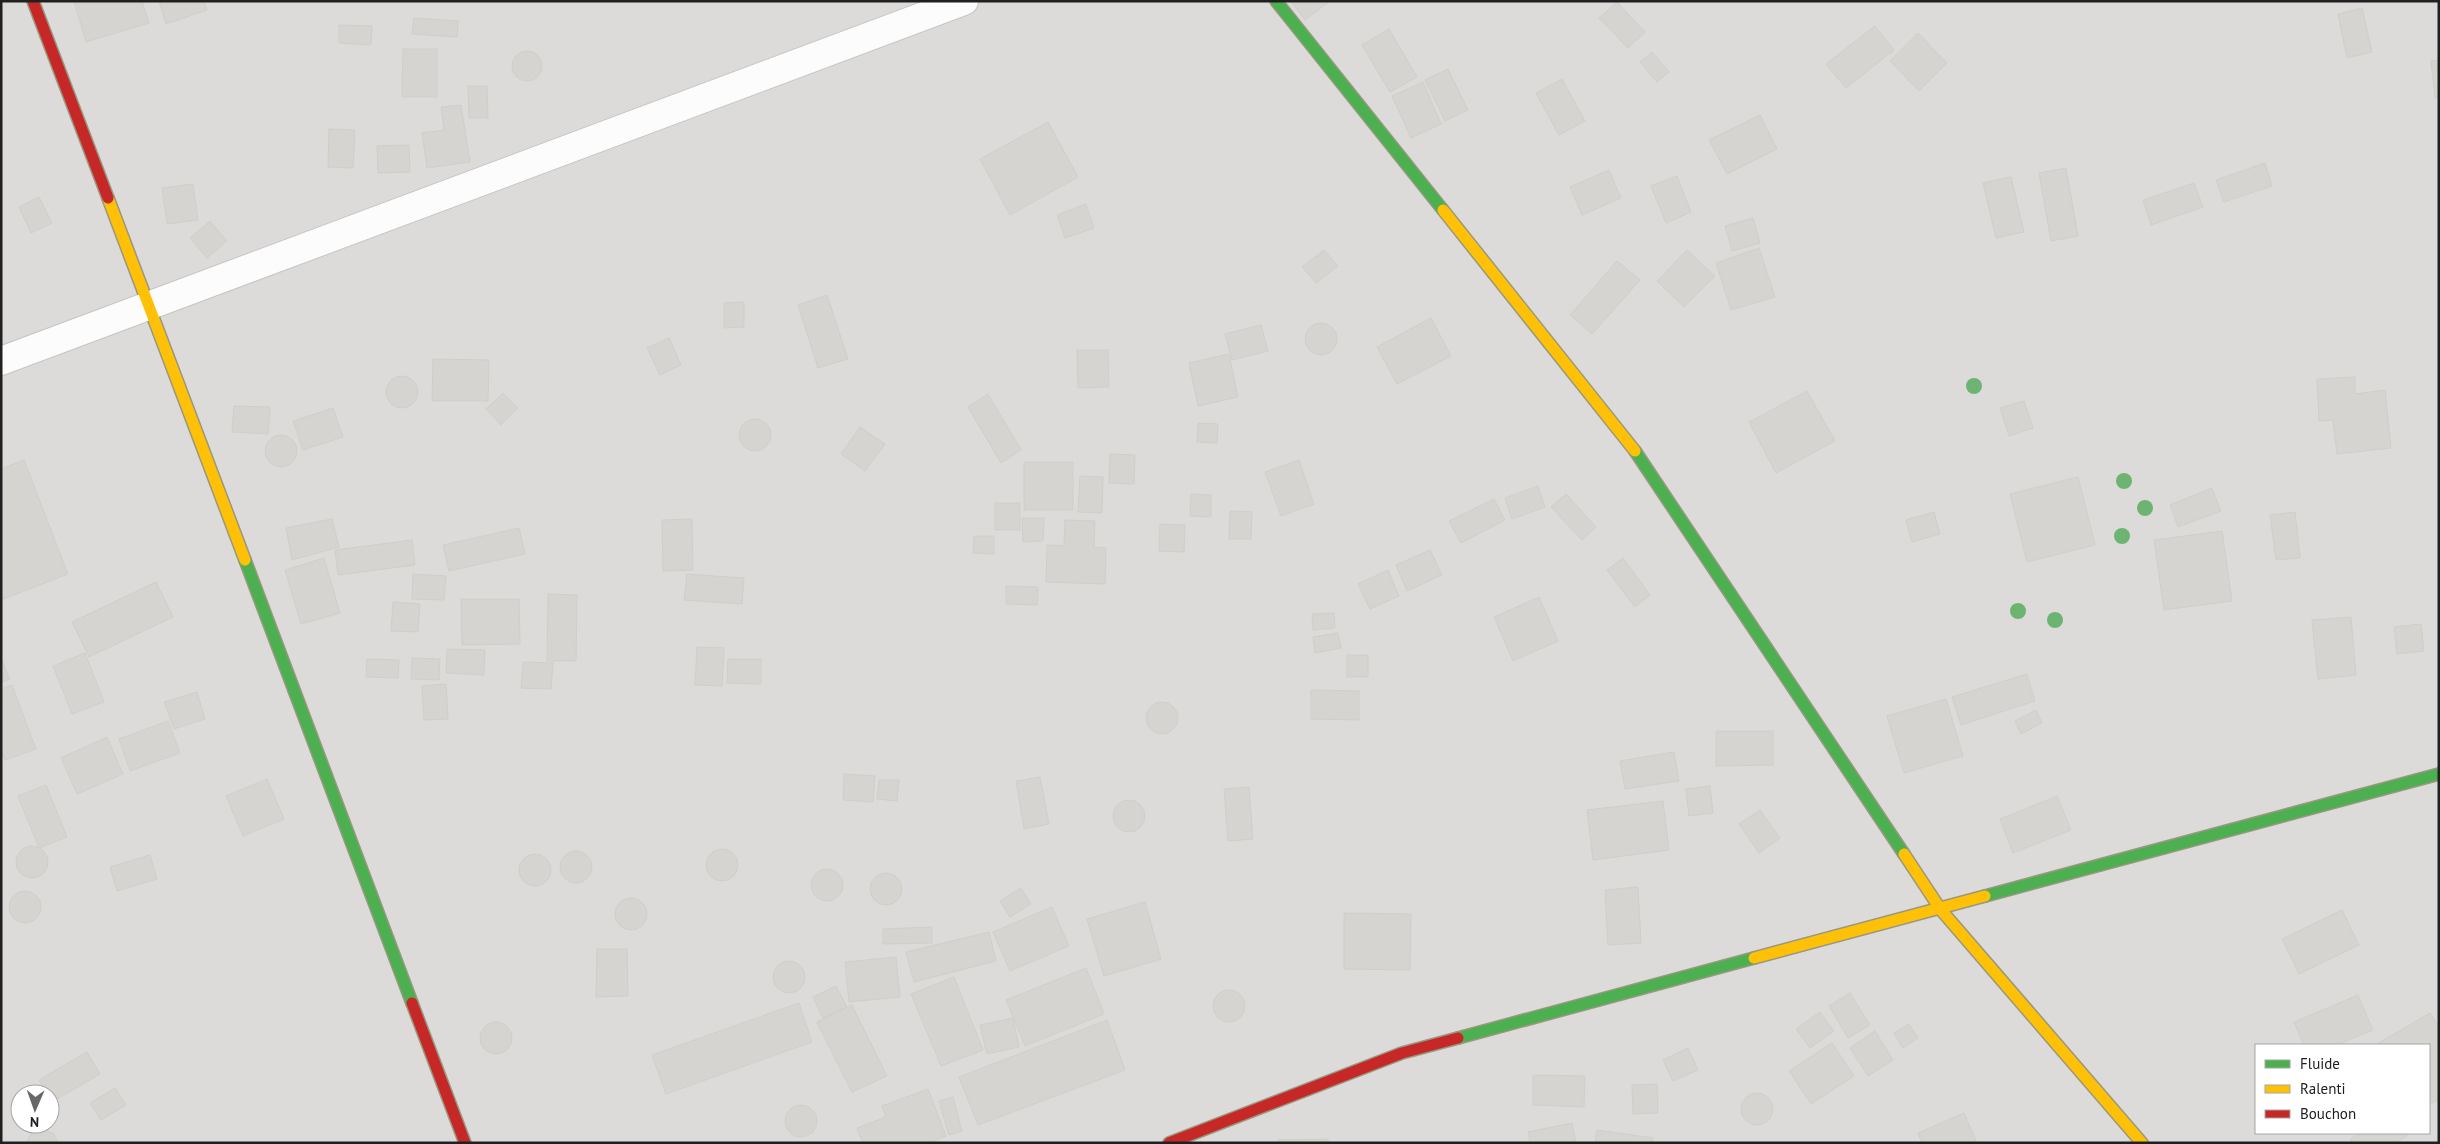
<svg xmlns="http://www.w3.org/2000/svg" width="2440" height="1144" font-family="'PT Sans',sans-serif">
  <style>
    .residential { fill: #dddbd9; fill-rule: evenodd }
    .building { fill: #d6d4d1; stroke: #d1cec9 }
    .lines { fill: none; stroke-linecap: round; stroke-linejoin: round }
    .street-casing { stroke: #c7c6c4; stroke-width: 30 }
    .fast-casing { stroke: #97987f; stroke-width: 14 }
    .slow-casing { stroke: #97987f; stroke-width: 14 }
    .jam-casing { stroke: #97987f; stroke-width: 14 }
    .street { stroke: #fcfcfc; stroke-width: 28 }
    .fast { stroke: #4caf50; stroke-width: 11 }
    .slow { stroke: #ffc107; stroke-width: 11 }
    .jam { stroke: #c62828; stroke-width: 11 }
    .tree { fill: #6db472 }
  </style>
  <rect width="100%" height="100%" fill="#eeece8"/>
  <path class="residential" d="M1 1H2439V1143H1ZM2256 1045H2429V1133H2256ZM20 1094H50V1124H20Z"/>
  <path class="building" d="M74 1H142L149 23 86 42Z
    M159 1H204L207 10 166 24Z
    M1291 1H1330L1305 20Z
    M1617 2 1645 32 1628 48 1599 18Z
    M2362 8 2372 52 2347 58 2338 14Z
    M414 18 458 21 457 37 412 34Z
    M339 25 372 26 371 45 339 43Z
    M1875 26 1894 50 1846 88 1826 64Z
    M1389 29 1417 77 1390 92 1362 45Z
    M1918 33 1947 63 1919 91 1890 61Z
    M403 49H437V97H402Z
    M512 66a15 15 0 1 1 30 0a15 15 0 1 1-30 0Z
    M1652 52 1669 72 1657 82 1640 62Z
    M2439 60V98H2435L2431 61Z
    M1448 69 1468 110 1445 121 1425 80Z
    M1562 79 1585 121 1559 135 1536 93Z
    M1423 82 1441 124 1411 138 1392 96Z
    M468 86H487L488 118H469Z
    M461 105 470 162 427 168 422 133 444 130 441 107Z
    M1760 115 1777 149 1727 174 1709 140Z
    M1048 122 1078 177 1010 215 980 159Z
    M329 129 355 130 353 168 328 167Z
    M409 145 410 172 378 173 377 146Z
    M2265 163 2272 186 2224 202 2216 180Z
    M2066 168 2078 236 2051 241 2039 173Z
    M1609 170 1621 198 1582 215 1570 187Z
    M1677 176 1691 212 1666 223 1651 186Z
    M2011 177 2024 232 1996 238 1983 183Z
    M2194 183 2203 207 2151 225 2143 200Z
    M193 184 198 220 167 224 162 188Z
    M39 197 52 223 31 233 19 207Z
    M1086 204 1094 228 1065 238 1057 215Z
    M1753 218 1760 243 1732 251 1725 226Z
    M210 221 227 241 207 258 190 238Z
    M1759 248 1775 297 1731 310 1716 263Z
    M1324 250 1338 266 1316 283 1302 267Z
    M1687 250 1715 276 1684 307 1657 281Z
    M1617 261 1640 280 1592 334 1570 315Z
    M827 295 848 359 818 368 798 305Z
    M744 302V327L724 328V303Z
    M1431 318 1451 356 1397 384 1377 347Z
    M1305 339a16 16 0 1 1 32 0a16 16 0 1 1-32 0Z
    M1261 325 1268 351 1232 360 1225 334Z
    M669 338 681 365 660 375 647 348Z
    M1077 350H1108L1109 387 1078 388Z
    M1229 354 1238 397 1198 406 1189 363Z
    M433 359 489 360 488 401H432Z
    M386 392a16 16 0 1 1 32 0a16 16 0 1 1-32 0Z
    M2355 377V394L2385 390 2391 448 2337 454 2333 420 2319 421 2317 379Z
    M1807 391 1835 441 1776 473 1749 422Z
    M503 393 518 408 501 425 486 409Z
    M988 394 1021 450 1001 463 968 407Z
    M2024 401 2033 428 2009 436 2000 408Z
    M234 406 270 407 268 434 232 432Z
    M333 408 343 437 303 450 293 421Z
    M739 435a16 16 0 1 1 32 0a16 16 0 1 1-32 0Z
    M1198 423 1218 424 1217 443 1197 442Z
    M860 427 885 444 865 471 841 454Z
    M265 451a16 16 0 1 1 32 0a16 16 0 1 1-32 0Z
    M1110 454 1135 455 1134 484 1109 483Z
    M24 460 68 574 1 600V469Z
    M1299 460 1314 504 1281 516 1265 472Z
    M1024 462H1073V510H1024Z
    M1080 476 1103 477 1102 513 1078 512Z
    M2078 477 2095 545 2027 562 2010 494Z
    M1538 486 1545 507 1512 519 1505 498Z
    M2212 488 2221 511 2178 527 2170 505Z
    M1191 494 1211 495V517L1190 516Z
    M1566 494 1596 527 1582 540 1551 507Z
    M1494 499 1505 520 1461 543 1449 521Z
    M995 503H1020V530H995Z
    M1230 511 1252 512 1251 539H1229Z
    M1934 512 1940 534 1912 542 1906 520Z
    M2295 512 2300 558 2276 560 2270 515Z
    M1022 518H1044L1043 541 1023 542Z
    M332 519 339 547 292 560 286 528Z
    M692 519 693 570 663 571 662 520Z
    M1065 520 1095 521 1094 547 1106 548 1105 584 1046 582 1047 545 1064 546Z
    M1160 524 1185 525 1184 552 1159 551Z
    M519 528 525 554 449 571 443 545Z
    M2222 531 2232 601 2164 610 2154 540Z
    M974 536H994V554L973 553Z
    M412 540 415 565 338 575 335 550Z
    M1430 550 1442 575 1407 591 1396 565Z
    M324 558 340 613 301 624 285 570Z
    M1623 558 1650 595 1635 607 1607 570Z
    M1388 570 1399 596 1370 609 1358 584Z
    M413 574 446 576 444 600 412 599Z
    M687 574 744 578 742 604 684 600Z
    M156 582 173 617 89 657 72 622Z
    M1006 586 1038 587 1037 605 1006 604Z
    M548 594 577 595 576 661H547Z
    M1539 597 1558 641 1513 661 1494 617Z
    M461 599H519L520 644 462 645Z
    M393 602 420 604 418 632 391 631Z
    M1334 613 1335 628 1313 630 1312 614Z
    M2351 617 2356 675 2318 679 2312 620Z
    M2421 624 2424 651 2397 654 2394 627Z
    M1338 633 1341 648 1315 653 1313 637Z
    M697 647 724 648 722 686 695 685Z
    M447 649 485 650 484 675 446 673Z
    M85 653 104 702 72 714 53 666Z
    M1347 655H1368V677H1347Z
    M1 658 10 679 1 683Z
    M412 658 440 659 439 680 411 679Z
    M367 659 399 660 398 678 366 677Z
    M728 659H761V684L727 683Z
    M523 662 553 663 551 689 521 688Z
    M2027 674 2035 701 1961 725 1952 697Z
    M446 684 448 719 424 720 422 686Z
    M12 685 36 749 5 760 1 751V689Z
    M1311 690 1359 691V720L1311 719Z
    M197 692 205 719 174 729 164 702Z
    M1946 699 1963 756 1904 773 1887 716Z
    M1146 718a16 16 0 1 1 32 0a16 16 0 1 1-32 0Z
    M2036 710 2042 723 2021 734 2015 721Z
    M168 721 180 753 130 771 119 739Z
    M1716 731H1773V765L1716 766Z
    M107 737 123 774 77 794 61 758Z
    M1674 752 1679 781 1625 789 1620 761Z
    M844 774 875 776 873 802 843 800Z
    M1040 777 1049 824 1024 829 1016 781Z
    M267 779 284 819 243 836 226 796Z
    M879 780H899L897 801 877 799Z
    M46 785 67 837 39 848 18 796Z
    M1710 786 1713 813 1689 816 1686 789Z
    M1249 787 1253 839 1228 841 1224 789Z
    M2057 796 2071 830 2013 853 2000 819Z
    M1113 816a16 16 0 1 1 32 0a16 16 0 1 1-32 0Z
    M1663 801 1669 850 1593 860 1587 810Z
    M1760 810 1780 838 1759 853 1739 824Z
    M16 862a16 16 0 1 1 32 0a16 16 0 1 1-32 0Z
    M706 865a16 16 0 1 1 32 0a16 16 0 1 1-32 0Z
    M560 867a16 16 0 1 1 32 0a16 16 0 1 1-32 0Z
    M519 870a16 16 0 1 1 32 0a16 16 0 1 1-32 0Z
    M150 855 157 879 117 891 110 867Z
    M811 885a16 16 0 1 1 32 0a16 16 0 1 1-32 0Z
    M870 889a16 16 0 1 1 32 0a16 16 0 1 1-32 0Z
    M1638 887 1641 943 1608 945 1605 890Z
    M1021 888 1031 904 1010 917 1000 901Z
    M9 907a16 16 0 1 1 32 0a16 16 0 1 1-32 0Z
    M615 914a16 16 0 1 1 32 0a16 16 0 1 1-32 0Z
    M1145 902 1161 959 1104 976 1087 919Z
    M1052 907 1069 946 1010 971 993 932Z
    M2342 910 2359 945 2299 974 2282 939Z
    M1344 913 1411 914 1410 970 1344 969Z
    M932 927V943L883 944V929Z
    M989 932 996 961 914 982 906 952Z
    M597 949H627L628 996 596 997Z
    M896 957 900 997 849 1002 845 962Z
    M773 977a16 16 0 1 1 32 0a16 16 0 1 1-32 0Z
    M1086 968 1104 1014 1025 1046 1006 1000Z
    M954 977 983 1050 941 1066 911 994Z
    M836 986 847 1007 823 1018 813 997Z
    M1213 1006a16 16 0 1 1 32 0a16 16 0 1 1-32 0Z
    M1850 993 1870 1025 1848 1038 1829 1006Z
    M2358 995 2373 1030 2336 1045H2304L2294 1022Z
    M799 1003 812 1042 666 1094 652 1055Z
    M852 1005 887 1076 852 1092 817 1022Z
    M1820 1012 1834 1031 1810 1048 1796 1029Z
    M2430 1013 2439 1027V1099L2429 1105V1045H2375Z
    M1013 1018 1019 1047 987 1054 980 1025Z
    M1107 1020 1125 1070 978 1125 959 1077Z
    M480 1038a16 16 0 1 1 32 0a16 16 0 1 1-32 0Z
    M1909 1024 1918 1038 1903 1048 1894 1033Z
    M1875 1031 1893 1060 1868 1076 1850 1048Z
    M1832 1043 1854 1076 1811 1104 1789 1071Z
    M1688 1048 1698 1070 1673 1081 1663 1060Z
    M87 1052 100 1074 52 1102 50 1094H47L39 1080Z
    M1533 1075 1585 1076 1584 1107 1533 1105Z
    M1657 1084 1658 1113 1633 1114 1632 1085Z
    M115 1088 126 1105 101 1120 90 1103Z
    M928 1089 946 1136 929 1143H863L857 1128 886 1117 882 1106Z
    M1741 1109a16 16 0 1 1 32 0a16 16 0 1 1-32 0Z
    M953 1097 962 1131 949 1135 939 1101Z
    M785 1121a16 16 0 1 1 32 0a16 16 0 1 1-32 0Z
    M1964 1113 1977 1143H1922L1918 1133Z
    M1572 1123 1576 1143H1530L1528 1132Z
    M42 1129 54 1134 58 1143H26L31 1134Z
    M1597 1130 1653 1138V1143H1595Z
    M2361 1133H2405L2407 1136 2395 1143H2352L2350 1139Z
    M1328 1139V1143H1278V1140Z"/>
  <g class="lines">
    <defs>
      <path id="street" d="M1 361 964 1"/>
      <path id="fast" d="M1276 1 1443 210
        M1635 451 1904 854
        M245 560 412 1003
        M1985 896 2439 774
        M1458 1038 1754 958"/>
      <path id="slow" d="M108 198 245 560
        M1443 210 1635 451
        M1904 854 1941 910 2142 1143
        M1754 958 1985 896"/>
      <path id="jam" d="M33 1 108 198
        M412 1003 465 1143
        M1169 1143 1402 1053 1458 1038"/>
    </defs>
    <use href="#street" class="street-casing"/>
    <use href="#fast" class="fast-casing"/>
    <use href="#slow" class="slow-casing"/>
    <use href="#jam" class="jam-casing"/>
    <use href="#street" class="street"/>
    <use href="#fast" class="fast"/>
    <use href="#slow" class="slow"/>
    <use href="#jam" class="jam"/>
  </g>
  <g class="tree">
    <circle cx="1974" cy="386" r="8"/>
    <circle cx="2124" cy="481" r="8"/>
    <circle cx="2145" cy="508" r="8"/>
    <circle cx="2122" cy="536" r="8"/>
    <circle cx="2018" cy="611" r="8"/>
    <circle cx="2055" cy="620" r="8"/>
  </g>
  <rect width="2440" height="1144" fill="none" stroke="#202020" stroke-width="5"/>
  <rect x="2255" y="1044" width="175" height="90" fill="#ffffff" stroke="#a6a6a6"/>
  <rect x="2265" y="1060" width="25" height="8" fill="#4caf50" stroke="#a6a6a6"/>
  <text x="2300" y="1069" font-size="15" fill="#202020">Fluide</text>
  <rect x="2265" y="1085" width="25" height="8" fill="#ffc107" stroke="#a6a6a6"/>
  <text x="2300" y="1094" font-size="15" fill="#202020">Ralenti</text>
  <rect x="2265" y="1110" width="25" height="8" fill="#c62828" stroke="#a6a6a6"/>
  <text x="2300" y="1119" font-size="15" fill="#202020">Bouchon</text>
  <g transform="translate(35 1109) rotate(182)"><circle r="24" fill="#ffffff" stroke="#a6a6a6"/>
  <path d="M0-4L9 19L0 12L-9 19Z" fill="#686766"/>
  <text y="-8" font-size="14" font-weight="bold" text-anchor="middle" fill="#202020">N</text>
  </g>
</svg>
